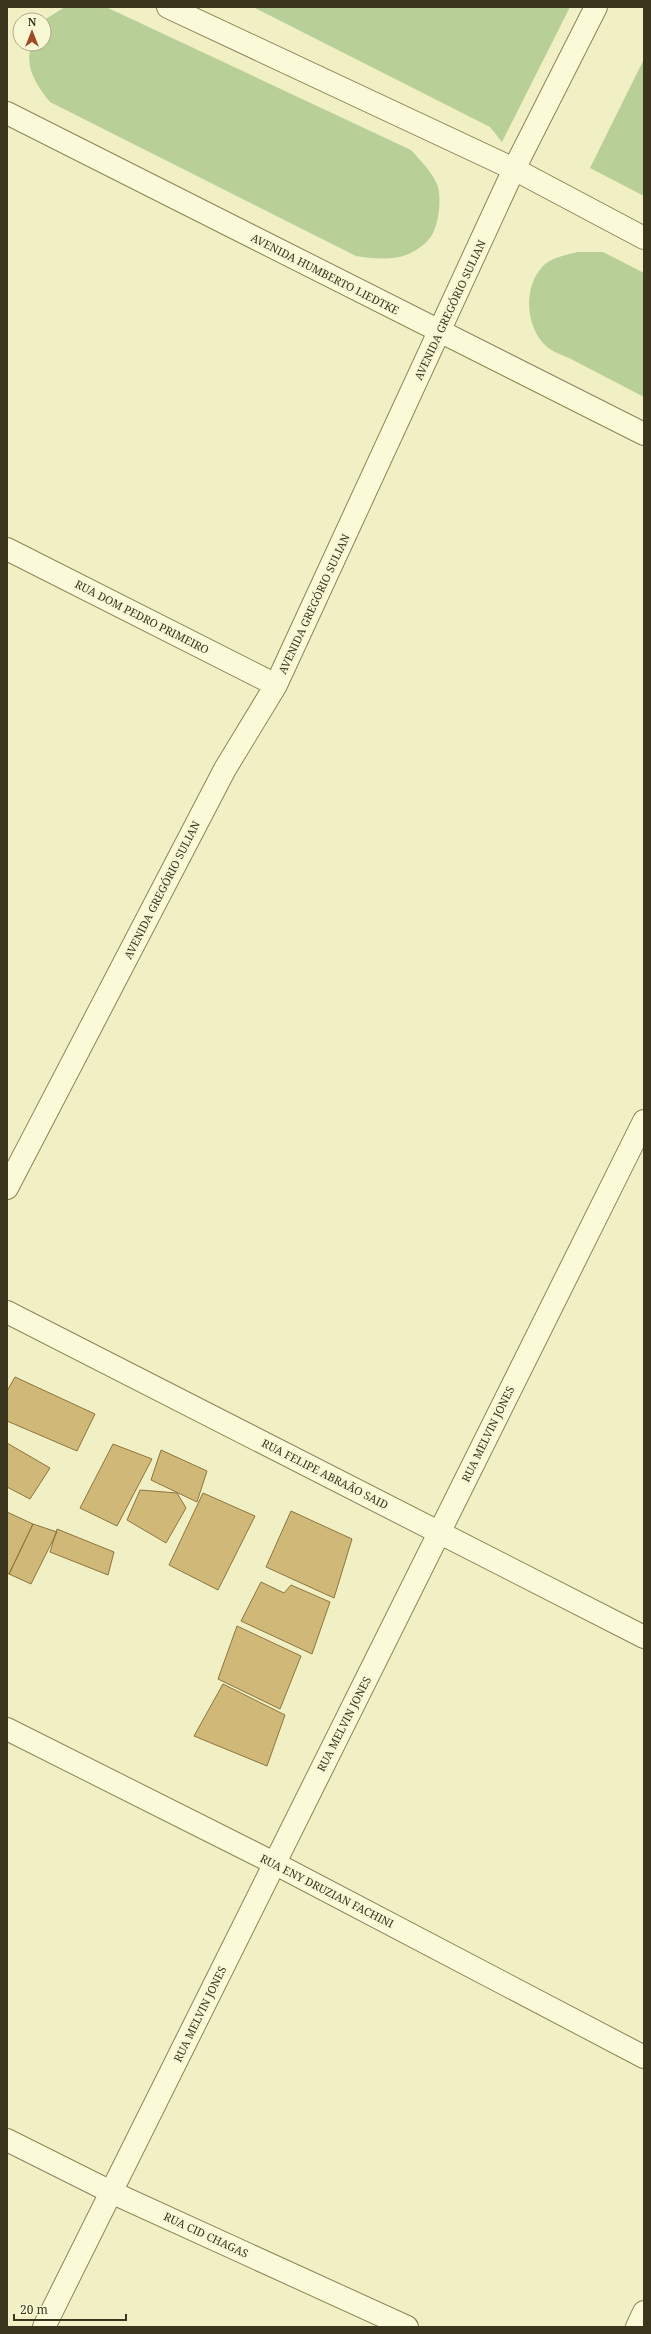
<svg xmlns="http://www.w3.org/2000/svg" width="651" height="2334" font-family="'Noto Serif',serif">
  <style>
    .green { fill: #b8cf97 }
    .building { fill: #d0b878; stroke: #8d753e }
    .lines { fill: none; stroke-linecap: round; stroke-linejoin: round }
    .street-casing { stroke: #8c8459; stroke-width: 24 }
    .street { stroke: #fafad8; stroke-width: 22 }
    .labels { text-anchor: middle; stroke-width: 4; stroke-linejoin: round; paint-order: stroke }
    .street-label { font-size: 11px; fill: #3c351e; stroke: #f7f7d4 }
  </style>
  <rect width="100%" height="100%" fill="#f0f0c4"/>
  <path class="green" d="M65 7H106L411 150C421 161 431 171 437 184 442 197 439 221 433 233 428 244 411 255 399 257 384 260 370 258 356 256L50 102C37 86 23 66 32 44H44V20Z
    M253 7H570L502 142 490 127Z
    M644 59V196L590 168Z
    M577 252H603L644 273V397C620 384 595 372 571 359 563 355 552 352 546 346 525 326 523 287 543 266 551 258 566 255 577 252Z"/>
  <path class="building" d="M15 1377 95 1414 77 1451 7 1421V1391Z
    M7 1443 50 1468 30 1499 7 1487Z
    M113 1444 152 1459 117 1526 80 1508Z
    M161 1450 207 1471 197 1502 151 1480Z
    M140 1490 177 1493 186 1508 166 1543 127 1520Z
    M203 1493 255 1516 218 1590 169 1565Z
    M291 1511 352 1539 334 1598 266 1567Z
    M7 1512 33 1524 9 1574 7 1573Z
    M33 1524 57 1532 31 1584 9 1574Z
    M57 1529 114 1552 108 1575 50 1552Z
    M261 1582 284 1593 291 1585 330 1602 312 1654 241 1621Z
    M237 1626 301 1656 280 1709 218 1679Z
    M223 1684 285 1715 267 1766 194 1736Z"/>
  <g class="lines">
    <defs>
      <path id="street" d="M168 7 514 169 644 238
        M7 113 644 434
        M7 549 276 685
        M7 1188 225 769 276 685 514 169 596 7
        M7 1312 644 1637
        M7 1729 274 1863 644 2057
        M7 2140 111 2192 407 2327
        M44 2327 644 1121
        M637 2327 644 2312"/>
    </defs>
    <use href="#street" class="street-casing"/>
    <use href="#street" class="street"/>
  </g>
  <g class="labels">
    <g class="street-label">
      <text transform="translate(325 274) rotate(27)" y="4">AVENIDA HUMBERTO LIEDTKE</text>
      <text transform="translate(450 310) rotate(-65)" y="4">AVENIDA GREGÓRIO SULIAN</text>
      <text transform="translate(314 604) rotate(-65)" y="4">AVENIDA GREGÓRIO SULIAN</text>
      <text transform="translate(142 617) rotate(27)" y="4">RUA DOM PEDRO PRIMEIRO</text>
      <text transform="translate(162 890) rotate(-63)" y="4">AVENIDA GREGÓRIO SULIAN</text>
      <text transform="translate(488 1434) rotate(-64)" y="4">RUA MELVIN JONES</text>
      <text transform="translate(325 1474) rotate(27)" y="4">RUA FELIPE ABRAÃO SAID</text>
      <text transform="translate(344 1724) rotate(-63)" y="4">RUA MELVIN JONES</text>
      <text transform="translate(327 1891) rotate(27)" y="4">RUA ENY DRUZIAN FACHINI</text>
      <text transform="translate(200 2014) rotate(-64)" y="4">RUA MELVIN JONES</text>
      <text transform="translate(206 2235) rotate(25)" y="4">RUA CID CHAGAS</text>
    </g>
  </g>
  <rect width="651" height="2334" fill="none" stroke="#3c351e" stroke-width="16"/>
  <g transform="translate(32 32)"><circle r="19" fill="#f7f7d4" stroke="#aca98b"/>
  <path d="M0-3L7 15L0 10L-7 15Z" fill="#9e4a26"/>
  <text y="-6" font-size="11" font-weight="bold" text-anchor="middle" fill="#3c351e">N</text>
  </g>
  <path d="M14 2314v6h112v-6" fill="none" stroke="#3c351e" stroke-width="2"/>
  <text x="20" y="2314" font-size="12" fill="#3c351e" stroke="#f7f7d4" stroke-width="3" paint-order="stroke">20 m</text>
</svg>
